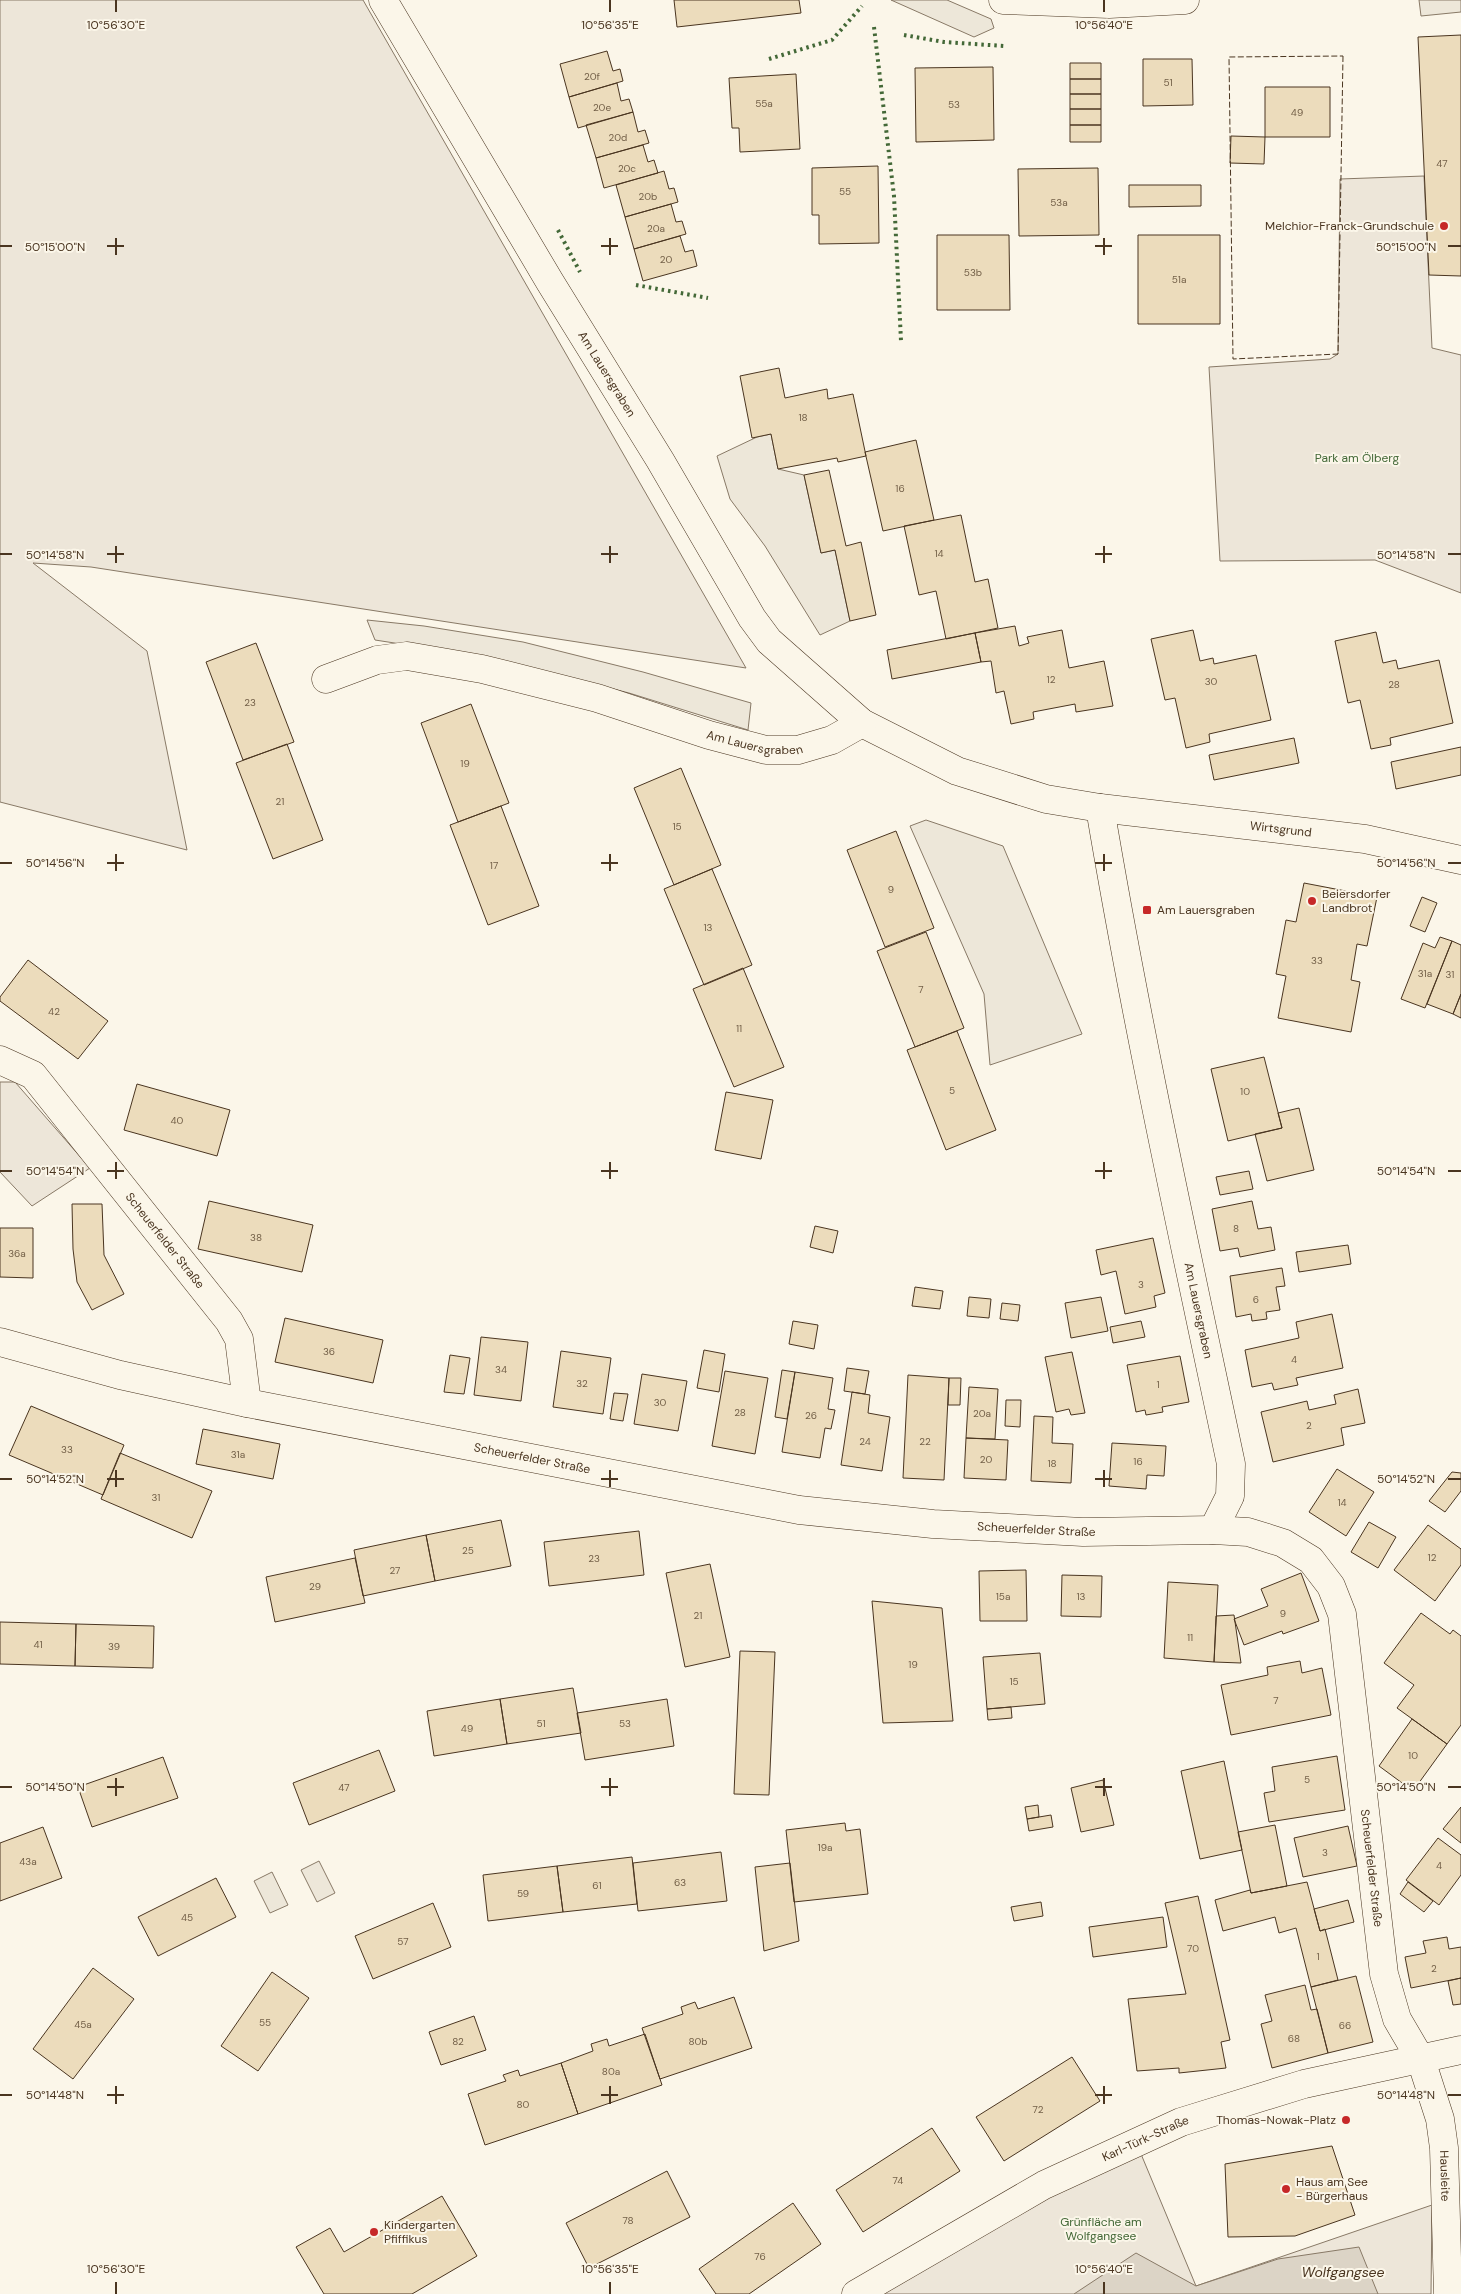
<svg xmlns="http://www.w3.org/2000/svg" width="1461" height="2294" font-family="'DM Sans',sans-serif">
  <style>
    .green { fill: #ede6d9; stroke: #887966 }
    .parking { fill: #ede7d9; stroke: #887966 }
    .water { fill: #dcd4c6; stroke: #887966 }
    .building { fill: #ecdcbc; stroke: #4a3520 }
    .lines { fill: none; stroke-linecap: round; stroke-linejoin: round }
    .minor-casing { stroke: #4a3520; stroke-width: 29 }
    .minor { stroke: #fbf6e9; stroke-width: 28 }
    .hedge { stroke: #436837; stroke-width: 4; stroke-dasharray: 2.5 4; stroke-linecap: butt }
    .fence { stroke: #4a3520; stroke-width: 1; stroke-dasharray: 6 2.5; stroke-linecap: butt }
    .ticks { fill: none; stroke: #4a3520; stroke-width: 2 }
    .poi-dot { fill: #c62828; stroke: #fbf6e9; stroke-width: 2 }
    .labels { text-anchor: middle; stroke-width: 4; stroke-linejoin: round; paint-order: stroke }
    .number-label { font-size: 10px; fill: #725f47 }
    .poi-label { font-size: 12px; fill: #4a3520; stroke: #fbf6e9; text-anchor: start }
    .street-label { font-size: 12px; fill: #4a3520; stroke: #fbf6e9 }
    .park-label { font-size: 12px; fill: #436837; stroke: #fbf6e9 }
    .water-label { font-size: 14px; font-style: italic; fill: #4a3520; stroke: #fbf6e9 }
    .ticks-label { font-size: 12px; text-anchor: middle; fill: #4a3520; stroke: #fbf6e9; stroke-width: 4; stroke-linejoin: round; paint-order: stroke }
  </style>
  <rect width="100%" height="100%" fill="#fbf6e9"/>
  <path class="green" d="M0 0H363L746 668 91 567 33 563 147 651 187 850 0 802Z
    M1424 176 1432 348 1461 355V593L1375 560 1220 561 1209 367 1330 359 1338 354 1340 179Z
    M0 1082H15L90 1168 32 1206 0 1172Z
    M1136 2142 1196 2286 1432 2205 1431 2294H856Z"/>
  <path class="parking" d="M891 0H947L991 19 994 28 974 37Z
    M1419 0H1461V12L1421 16Z
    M771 434 778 469 804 475 821 553 835 550 850 621 820 635 765 546 730 499 717 456 757 437Z
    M367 620 424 626 523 642 643 672 751 703 748 730 629 693 492 658 375 640Z
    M926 820 1003 846 1082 1034 990 1065 984 994 910 826Z
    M319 1861 335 1893 317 1902 301 1870Z
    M272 1872 288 1905 270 1913 254 1881Z"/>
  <path class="water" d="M1359 2247 1378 2294H1074L1136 2253 1196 2286 1278 2259Z"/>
  <path class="building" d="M674 0H799L801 13 677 27Z
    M1461 35V276L1429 275 1418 37Z
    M607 51 613 71 620 69 623 81 569 97 560 64Z
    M1143 59H1192L1193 105 1143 106Z
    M1070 63H1101V79H1070Z
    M993 67 994 140 916 142 915 68Z
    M796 74 800 149 740 152 739 128H732L729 78Z
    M1070 79H1101V94H1070Z
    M617 83 621 101 629 99 633 112 578 128 569 97Z
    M1265 87H1330V137H1265Z
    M1070 94H1101V109H1070Z
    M1070 109H1101V125H1070Z
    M633 112 638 132 645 130 649 143 596 158 586 125Z
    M1070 125H1101V142H1070Z
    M1231 136 1265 137 1264 164 1230 163Z
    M643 145 648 162 654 160 658 173 604 188 596 158Z
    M878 166 879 243 819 244V215H812V168Z
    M1098 168 1099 235 1019 236 1018 169Z
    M664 171 669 189 674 188 678 202 625 217 616 185Z
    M1129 185H1201V206L1129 207Z
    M671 204 676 222 682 221 686 234 634 249 625 217Z
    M937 235H1009L1010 310H937Z
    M1138 235H1220V324H1138Z
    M680 236 685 252 693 250 697 266 643 281 634 249Z
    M779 368 785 398 827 389 828 399 853 394 866 456 838 462 837 458 778 469 771 434 752 438 740 376Z
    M916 440 934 520 883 531 865 452Z
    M829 470 846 546 861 542 876 615 850 621 835 550 821 553 804 475Z
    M961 515 975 582 988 579 998 628 946 639 936 591 919 595 904 526Z
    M1015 626 1019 646 1029 643 1027 637 1062 630 1069 668 1104 661 1113 706 1076 712 1075 704 1033 712 1034 719 1011 724 1004 691 996 693 991 661 981 662 975 633Z
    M1193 630 1200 661 1213 658 1214 664 1256 655 1271 720 1209 734 1210 742 1186 748 1175 698 1165 700 1151 639Z
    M1376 632 1383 663 1396 660 1398 669 1439 660 1453 723 1390 738 1391 745 1371 749 1360 700 1348 703 1335 641Z
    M975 633 981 662 892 679 887 650Z
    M256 643 294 742 243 760 206 662Z
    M471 704 509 803 458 822 421 723Z
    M1294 738 1299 763 1214 780 1209 755Z
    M287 744 323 840 273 859 236 763Z
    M1461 747V775L1396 789 1391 762Z
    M681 768 721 865 674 885 634 788Z
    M501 806 539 906 488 925 450 825Z
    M896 831 934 928 885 947 847 850Z
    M712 869 752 965 704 985 664 889Z
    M1304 883 1377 897 1367 946 1357 944 1351 980 1360 982 1351 1032 1278 1018 1286 976 1276 974 1286 920 1296 922Z
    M1422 897 1437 903 1425 932 1410 926Z
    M926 932 964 1028 915 1047 877 951Z
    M1440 937 1452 941 1425 1008 1401 999 1423 943 1435 948Z
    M1452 941 1461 945V994L1453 1014 1427 1004Z
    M28 960 108 1021 78 1059 0 1001V997Z
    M743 968 784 1067 734 1087 693 989Z
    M1461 994V1018L1453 1014Z
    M957 1031 996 1130 946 1150 907 1050Z
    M1264 1057 1282 1128 1228 1141 1211 1069Z
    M137 1084 230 1110 217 1156 124 1130Z
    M726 1092 773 1100 761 1159 715 1150Z
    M1299 1108 1314 1170 1267 1181 1255 1134 1282 1128 1278 1113Z
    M1249 1171 1253 1189 1220 1195 1216 1177Z
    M209 1201 313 1225 302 1272 198 1249Z
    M1252 1201 1258 1229 1271 1227 1275 1250 1240 1257 1238 1248 1220 1251 1212 1209Z
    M72 1204H102L104 1255 124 1294 92 1310 77 1282 73 1249Z
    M815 1226 838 1231 833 1253 810 1247Z
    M0 1228H33V1278L0 1277Z
    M1153 1238 1165 1293 1154 1296 1156 1307 1125 1314 1116 1271 1101 1275 1096 1250Z
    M1348 1245 1351 1264 1299 1272 1296 1252Z
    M1282 1268 1285 1286 1276 1287 1280 1310 1266 1312 1267 1319 1252 1321 1251 1314 1236 1317 1230 1276Z
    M915 1287 943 1291 940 1309 912 1306Z
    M969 1297 991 1299 989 1318 967 1316Z
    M1101 1297 1108 1331 1071 1338 1065 1303Z
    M1002 1303 1020 1305 1018 1321 1000 1319Z
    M1332 1314 1343 1368 1296 1378 1298 1385 1274 1390 1272 1383 1252 1387 1245 1350 1299 1338 1296 1322Z
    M285 1318 383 1340 373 1383 275 1362Z
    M793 1321 818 1325 814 1349 789 1344Z
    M1141 1321 1145 1337 1113 1343 1110 1327Z
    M481 1337 528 1342 521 1401 474 1395Z
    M704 1350 725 1354 719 1392 697 1388Z
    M561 1351 611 1358 603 1414 553 1407Z
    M1072 1352 1085 1413 1071 1415 1069 1409 1056 1412 1045 1357Z
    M450 1355 470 1358 464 1394 444 1392Z
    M1180 1356 1189 1402 1162 1407 1163 1412 1146 1415 1145 1410 1136 1412 1127 1365Z
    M847 1368 869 1371 865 1394 844 1391Z
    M782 1370 795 1372 787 1419 775 1417Z
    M725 1371 768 1378 755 1454 712 1446Z
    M795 1372 833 1378 828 1409 835 1410 831 1429 825 1428 820 1458 782 1452Z
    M642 1374 687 1381 678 1431 634 1424Z
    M908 1375 949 1378 944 1480 903 1478Z
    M949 1378H961L960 1405H948Z
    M969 1387 998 1389 995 1439 966 1438Z
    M1358 1389 1365 1423 1341 1428 1344 1445 1273 1462 1261 1412 1307 1401 1309 1410 1336 1404 1334 1395Z
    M852 1392 870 1395 868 1413 890 1417 882 1471 841 1465Z
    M614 1393 628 1394 623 1421 610 1419Z
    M1006 1400H1021L1020 1427 1005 1426Z
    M31 1406 124 1445 103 1495 9 1455Z
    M1034 1416 1053 1417 1052 1443 1073 1444 1071 1483 1031 1481Z
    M203 1429 280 1444 273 1479 196 1464Z
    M966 1438 1008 1440 1006 1480 964 1478Z
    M1112 1443 1166 1446 1164 1476 1147 1475 1146 1489 1109 1486Z
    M120 1453 212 1491 192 1538 101 1499Z
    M1337 1469 1374 1492 1346 1536 1309 1512Z
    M1452 1472 1461 1473V1491L1445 1512 1429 1501Z
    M501 1520 511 1566 435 1581 426 1535Z
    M1369 1522 1396 1537 1378 1568 1351 1552Z
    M1428 1525 1461 1549V1565L1435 1601 1394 1570Z
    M639 1531 644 1575 549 1586 544 1542Z
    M426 1535 435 1581 363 1596 354 1550Z
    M355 1558 365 1603 275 1622 266 1577Z
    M710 1564 730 1657 685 1667 666 1573Z
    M1026 1570 1027 1621H980L979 1571Z
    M1301 1573 1319 1621 1283 1634 1282 1631 1244 1645 1234 1619 1268 1606 1261 1589Z
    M1062 1575 1102 1576 1101 1617 1061 1616Z
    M1168 1582 1218 1585 1214 1662 1164 1658Z
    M872 1601 942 1608 953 1721 883 1723Z
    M1421 1613 1450 1634 1453 1630 1461 1636V1725L1447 1744 1397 1708 1414 1685 1384 1663Z
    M1234 1615 1241 1663 1214 1662 1216 1616Z
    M0 1622 76 1624 75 1666 0 1664Z
    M76 1624 154 1626 153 1668 75 1666Z
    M740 1651 775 1652 769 1795 734 1794Z
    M1040 1653 1045 1704 987 1709 983 1657Z
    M1300 1661 1302 1673 1322 1668 1331 1715 1231 1735 1221 1685 1268 1675 1267 1667Z
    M573 1688 581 1733 507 1744 500 1699Z
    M500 1699 507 1744 434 1756 427 1711Z
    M667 1699 674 1746 585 1760 577 1713Z
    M1011 1707 1012 1718 988 1720 987 1709Z
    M1412 1719 1447 1744 1413 1791 1379 1766Z
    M379 1750 395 1791 309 1825 293 1783Z
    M1337 1756 1345 1810 1269 1822 1264 1793 1275 1791 1272 1767Z
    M163 1757 178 1798 92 1827 78 1787Z
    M1224 1761 1242 1850 1200 1859 1181 1771Z
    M1103 1780 1114 1825 1081 1832 1071 1788Z
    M1038 1805 1039 1817 1027 1819 1025 1807Z
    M1461 1807V1843L1443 1829Z
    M1051 1815 1053 1827 1029 1831 1027 1819Z
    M845 1823 846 1831 860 1829 868 1894 794 1902 786 1830Z
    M1275 1825 1287 1886 1251 1893 1238 1832Z
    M1348 1826 1357 1866 1303 1877 1294 1838Z
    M43 1827 62 1878 0 1901V1843Z
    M1438 1838 1461 1855V1875L1439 1905 1406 1880Z
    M721 1852 727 1901 638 1911 633 1863Z
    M632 1857 637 1904 563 1912 557 1866Z
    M790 1863 799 1941 764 1951 755 1867Z
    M557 1866 563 1912 488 1921 483 1875Z
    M216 1878 236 1917 158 1956 138 1917Z
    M1307 1882 1320 1931 1325 1929 1338 1980 1311 1987 1296 1928 1279 1933 1275 1917 1223 1931 1215 1900 1250 1890 1251 1893Z
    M1408 1882 1433 1901 1424 1912 1400 1894Z
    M1198 1896 1230 2040 1221 2042 1226 2068 1179 2073V2068L1137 2071 1128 1999 1186 1994 1165 1903Z
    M1348 1900 1354 1922 1320 1931 1314 1909Z
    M1041 1902 1043 1916 1014 1921 1011 1907Z
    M433 1903 451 1947 373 1979 355 1936Z
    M1163 1917 1167 1947 1093 1957 1089 1927Z
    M1447 1937 1449 1949 1461 1947V1978L1411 1988 1405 1957 1426 1953 1423 1941Z
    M93 1968 134 1999 73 2079 33 2049Z
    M272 1972 309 1998 258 2071 221 2046Z
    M1356 1976 1373 2042 1328 2053 1311 1987Z
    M1461 1978V2004L1453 2005 1448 1981Z
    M1305 1985 1311 2010 1317 2009 1328 2053 1272 2068 1261 2024 1272 2021 1265 1995Z
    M734 1997 752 2048 660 2079 642 2028 683 2014 681 2007 695 2002 698 2009Z
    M474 2016 486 2050 441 2065 429 2032Z
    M645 2034 662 2085 578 2114 561 2063 593 2051 591 2044 607 2039 609 2046Z
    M1072 2057 1100 2101 1004 2161 976 2117Z
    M561 2063 578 2114 485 2145 468 2094 506 2081 503 2075 518 2070 520 2076Z
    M932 2128 960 2171 863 2232 836 2190Z
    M1332 2146 1355 2215 1295 2236 1228 2237 1225 2164Z
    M667 2171 690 2217 589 2268 566 2223Z
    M442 2196 477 2256 412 2294H324L296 2247 330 2228 344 2252Z
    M793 2203 821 2244 749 2294H716L699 2269Z"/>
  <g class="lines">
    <defs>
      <g id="minor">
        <path id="s1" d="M383 0 550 282 660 460 752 618 769 641 862 723 957 771 1046 799 1100 808C1137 1028 1185 1246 1231 1464L1230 1496 1213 1530"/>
        <path d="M1003 0 1109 4 1185 0"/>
        <path id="s2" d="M326 679 377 660 407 656 482 669 597 698 709 735 766 750H798L832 740 862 723"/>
        <path id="s3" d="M1100 808 1365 839 1461 860"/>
        <path id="s4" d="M0 1060 33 1075 229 1321 239 1339 247 1403"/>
        <path id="s5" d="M0 1342 120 1375 247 1403 799 1510 933 1524 1083 1532 1213 1530 1248 1532 1283 1543 1311 1560 1331 1586 1342 1614 1384 1974 1397 2019 1421 2060 1440 2119 1444 2148 1448 2294"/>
        <path id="s6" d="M856 2294 1044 2185 1181 2122 1304 2084 1461 2050"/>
      </g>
    </defs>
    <use href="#minor" class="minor-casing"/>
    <use href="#minor" class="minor"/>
    <path class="hedge" d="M874 27 894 196 901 341
      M904 35 944 42 1004 46
      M769 59 832 40 862 6
      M558 230 580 272
      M636 285 708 298"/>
    <path class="fence" d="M1343 56 1338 354 1233 359 1229 57Z"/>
  </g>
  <path class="ticks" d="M116 0V12M610 0V12M1104 0V12M116 238V255M610 238V255M1104 238V255M0 246H12M107 246H124M601 246H618M1095 246H1112M1448 246H1461M116 546V563M610 546V563M1104 546V563M0 554H12M107 554H124M601 554H618M1095 554H1112M1448 554H1461M116 854V871M610 854V871M1104 854V871M0 863H12M107 863H124M601 863H618M1095 863H1112M1448 863H1461M116 1162V1179M610 1162V1179M1104 1162V1179M0 1171H12M107 1171H124M601 1171H618M1095 1171H1112M1448 1171H1461M116 1470V1487M610 1470V1487M1104 1470V1487M0 1479H12M107 1479H124M601 1479H618M1095 1479H1112M1448 1479H1461M116 1778V1796M610 1778V1796M1104 1778V1796M0 1787H12M107 1787H124M601 1787H618M1095 1787H1112M1448 1787H1461M116 2086V2104M610 2086V2104M1104 2086V2104M0 2095H12M107 2095H124M601 2095H618M1095 2095H1112M1448 2095H1461M116 2282V2294M610 2282V2294M1104 2282V2294"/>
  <g class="poi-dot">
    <circle cx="1444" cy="226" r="5"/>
    <circle cx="1312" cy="901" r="5"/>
    <rect x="1142" y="905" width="10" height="10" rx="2.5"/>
    <circle cx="1346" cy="2120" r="5"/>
    <circle cx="1286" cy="2189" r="5"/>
    <circle cx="374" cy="2232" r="5"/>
  </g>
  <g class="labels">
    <g class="number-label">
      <text x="592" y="80">20f</text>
      <text x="1168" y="86">51</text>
      <text x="764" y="107">55a</text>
      <text x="954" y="108">53</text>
      <text x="602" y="111">20e</text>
      <text x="1297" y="116">49</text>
      <text x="618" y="141">20d</text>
      <text x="1442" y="167">47</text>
      <text x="627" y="172">20c</text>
      <text x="845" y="195">55</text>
      <text x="648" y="200">20b</text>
      <text x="1059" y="206">53a</text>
      <text x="656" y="232">20a</text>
      <text x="666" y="263">20</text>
      <text x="973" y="276">53b</text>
      <text x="1179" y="283">51a</text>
      <text x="803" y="421">18</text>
      <text x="900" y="492">16</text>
      <text x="939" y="557">14</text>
      <text x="1051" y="683">12</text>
      <text x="1211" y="685">30</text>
      <text x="1394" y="688">28</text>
      <text x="250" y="706">23</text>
      <text x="465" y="767">19</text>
      <text x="280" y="805">21</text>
      <text x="677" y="830">15</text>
      <text x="494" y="869">17</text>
      <text x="891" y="893">9</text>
      <text x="708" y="931">13</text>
      <text x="1317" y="964">33</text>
      <text x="1425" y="977">31a</text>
      <text x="1450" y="978">31</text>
      <text x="921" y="993">7</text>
      <text x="54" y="1015">42</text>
      <text x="739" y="1032">11</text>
      <text x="952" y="1094">5</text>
      <text x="1245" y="1095">10</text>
      <text x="177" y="1124">40</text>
      <text x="1236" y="1232">8</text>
      <text x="256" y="1241">38</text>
      <text x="17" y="1257">36a</text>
      <text x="1141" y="1288">3</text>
      <text x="1256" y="1303">6</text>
      <text x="329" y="1355">36</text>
      <text x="1294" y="1363">4</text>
      <text x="501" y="1373">34</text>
      <text x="582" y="1387">32</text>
      <text x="1158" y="1388">1</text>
      <text x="660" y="1406">30</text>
      <text x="740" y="1416">28</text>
      <text x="982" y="1417">20a</text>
      <text x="811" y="1419">26</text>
      <text x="1309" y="1429">2</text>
      <text x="865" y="1445">24</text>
      <text x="925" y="1445">22</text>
      <text x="67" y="1453">33</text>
      <text x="238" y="1458">31a</text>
      <text x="986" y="1463">20</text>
      <text x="1138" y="1465">16</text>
      <text x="1052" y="1467">18</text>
      <text x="156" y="1501">31</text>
      <text x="1342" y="1506">14</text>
      <text x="468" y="1554">25</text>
      <text x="1432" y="1561">12</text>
      <text x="594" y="1562">23</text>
      <text x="395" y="1574">27</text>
      <text x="315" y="1590">29</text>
      <text x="1003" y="1600">15a</text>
      <text x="1081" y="1600">13</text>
      <text x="1283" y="1617">9</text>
      <text x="698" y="1619">21</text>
      <text x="1190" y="1641">11</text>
      <text x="38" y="1648">41</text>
      <text x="114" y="1650">39</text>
      <text x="913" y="1668">19</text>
      <text x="1014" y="1685">15</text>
      <text x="1276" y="1704">7</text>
      <text x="541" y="1727">51</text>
      <text x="625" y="1727">53</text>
      <text x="467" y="1732">49</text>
      <text x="1413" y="1759">10</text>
      <text x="1307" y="1783">5</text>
      <text x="344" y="1791">47</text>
      <text x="825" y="1851">19a</text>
      <text x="1325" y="1856">3</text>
      <text x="28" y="1865">43a</text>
      <text x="1439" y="1869">4</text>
      <text x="680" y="1886">63</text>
      <text x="597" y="1889">61</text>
      <text x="523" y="1897">59</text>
      <text x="187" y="1921">45</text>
      <text x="403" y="1945">57</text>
      <text x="1193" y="1952">70</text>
      <text x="1318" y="1960">1</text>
      <text x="1434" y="1972">2</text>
      <text x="265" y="2026">55</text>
      <text x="83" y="2028">45a</text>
      <text x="1345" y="2029">66</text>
      <text x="1294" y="2042">68</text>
      <text x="458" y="2045">82</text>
      <text x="698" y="2045">80b</text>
      <text x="611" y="2075">80a</text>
      <text x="523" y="2108">80</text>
      <text x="1038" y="2113">72</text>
      <text x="898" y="2184">74</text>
      <text x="628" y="2224">78</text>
      <text x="760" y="2260">76</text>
    </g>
    <g class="poi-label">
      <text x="1434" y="230" text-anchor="end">Melchior-Franck-Grundschule</text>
      <text x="1322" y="898">Beiersdorfer<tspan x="1322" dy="14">Landbrot</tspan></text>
      <text x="1157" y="914">Am Lauersgraben</text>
      <text x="1336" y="2124" text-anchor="end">Thomas-Nowak-Platz</text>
      <text x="1296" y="2186">Haus am See<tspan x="1296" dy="14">- Bürgerhaus</tspan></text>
      <text x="384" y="2229">Kindergarten<tspan x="384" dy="14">Pfiffikus</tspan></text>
    </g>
    <g class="street-label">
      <text dy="4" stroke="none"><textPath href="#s1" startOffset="436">Am Lauersgraben</textPath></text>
      <text dy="4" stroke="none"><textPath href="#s2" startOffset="444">Am Lauersgraben</textPath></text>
      <text dy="4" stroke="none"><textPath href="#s3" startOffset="182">Wirtsgrund</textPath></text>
      <text dy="4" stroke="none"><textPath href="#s4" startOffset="248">Scheuerfelder Straße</textPath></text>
      <text dy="4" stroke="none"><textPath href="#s1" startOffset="1639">Am Lauersgraben</textPath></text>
      <text dy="4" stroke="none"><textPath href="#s5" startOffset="545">Scheuerfelder Straße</textPath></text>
      <text dy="4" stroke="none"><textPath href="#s5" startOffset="1055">Scheuerfelder Straße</textPath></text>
      <text dy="4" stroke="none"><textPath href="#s5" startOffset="1655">Scheuerfelder Straße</textPath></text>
      <text dy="4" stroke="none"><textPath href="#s6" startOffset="329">Karl-Türk-Straße</textPath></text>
      <text dy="4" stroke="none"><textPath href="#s5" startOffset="1975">Hausleite</textPath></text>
    </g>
    <g class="park-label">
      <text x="1357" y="462">Park am Ölberg</text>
      <text x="1101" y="2226">Grünfläche am<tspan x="1101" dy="14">Wolfgangsee</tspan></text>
    </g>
    <g class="water-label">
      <text x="1343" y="2277">Wolfgangsee</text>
    </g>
  </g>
  <g class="ticks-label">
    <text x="116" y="29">10°56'30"E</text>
    <text x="610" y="29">10°56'35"E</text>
    <text x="1104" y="29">10°56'40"E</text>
    <text x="55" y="251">50°15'00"N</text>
    <text x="1406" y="251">50°15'00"N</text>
    <text x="55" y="559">50°14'58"N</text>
    <text x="1406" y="559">50°14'58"N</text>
    <text x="55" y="867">50°14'56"N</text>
    <text x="1406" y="867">50°14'56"N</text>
    <text x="55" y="1175">50°14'54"N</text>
    <text x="1406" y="1175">50°14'54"N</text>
    <text x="55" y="1483">50°14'52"N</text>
    <text x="1406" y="1483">50°14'52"N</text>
    <text x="55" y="1791">50°14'50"N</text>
    <text x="1406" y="1791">50°14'50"N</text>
    <text x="55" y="2099">50°14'48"N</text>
    <text x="1406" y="2099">50°14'48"N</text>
    <text x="116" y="2273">10°56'30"E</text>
    <text x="610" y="2273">10°56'35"E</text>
    <text x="1104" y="2273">10°56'40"E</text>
  </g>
</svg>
